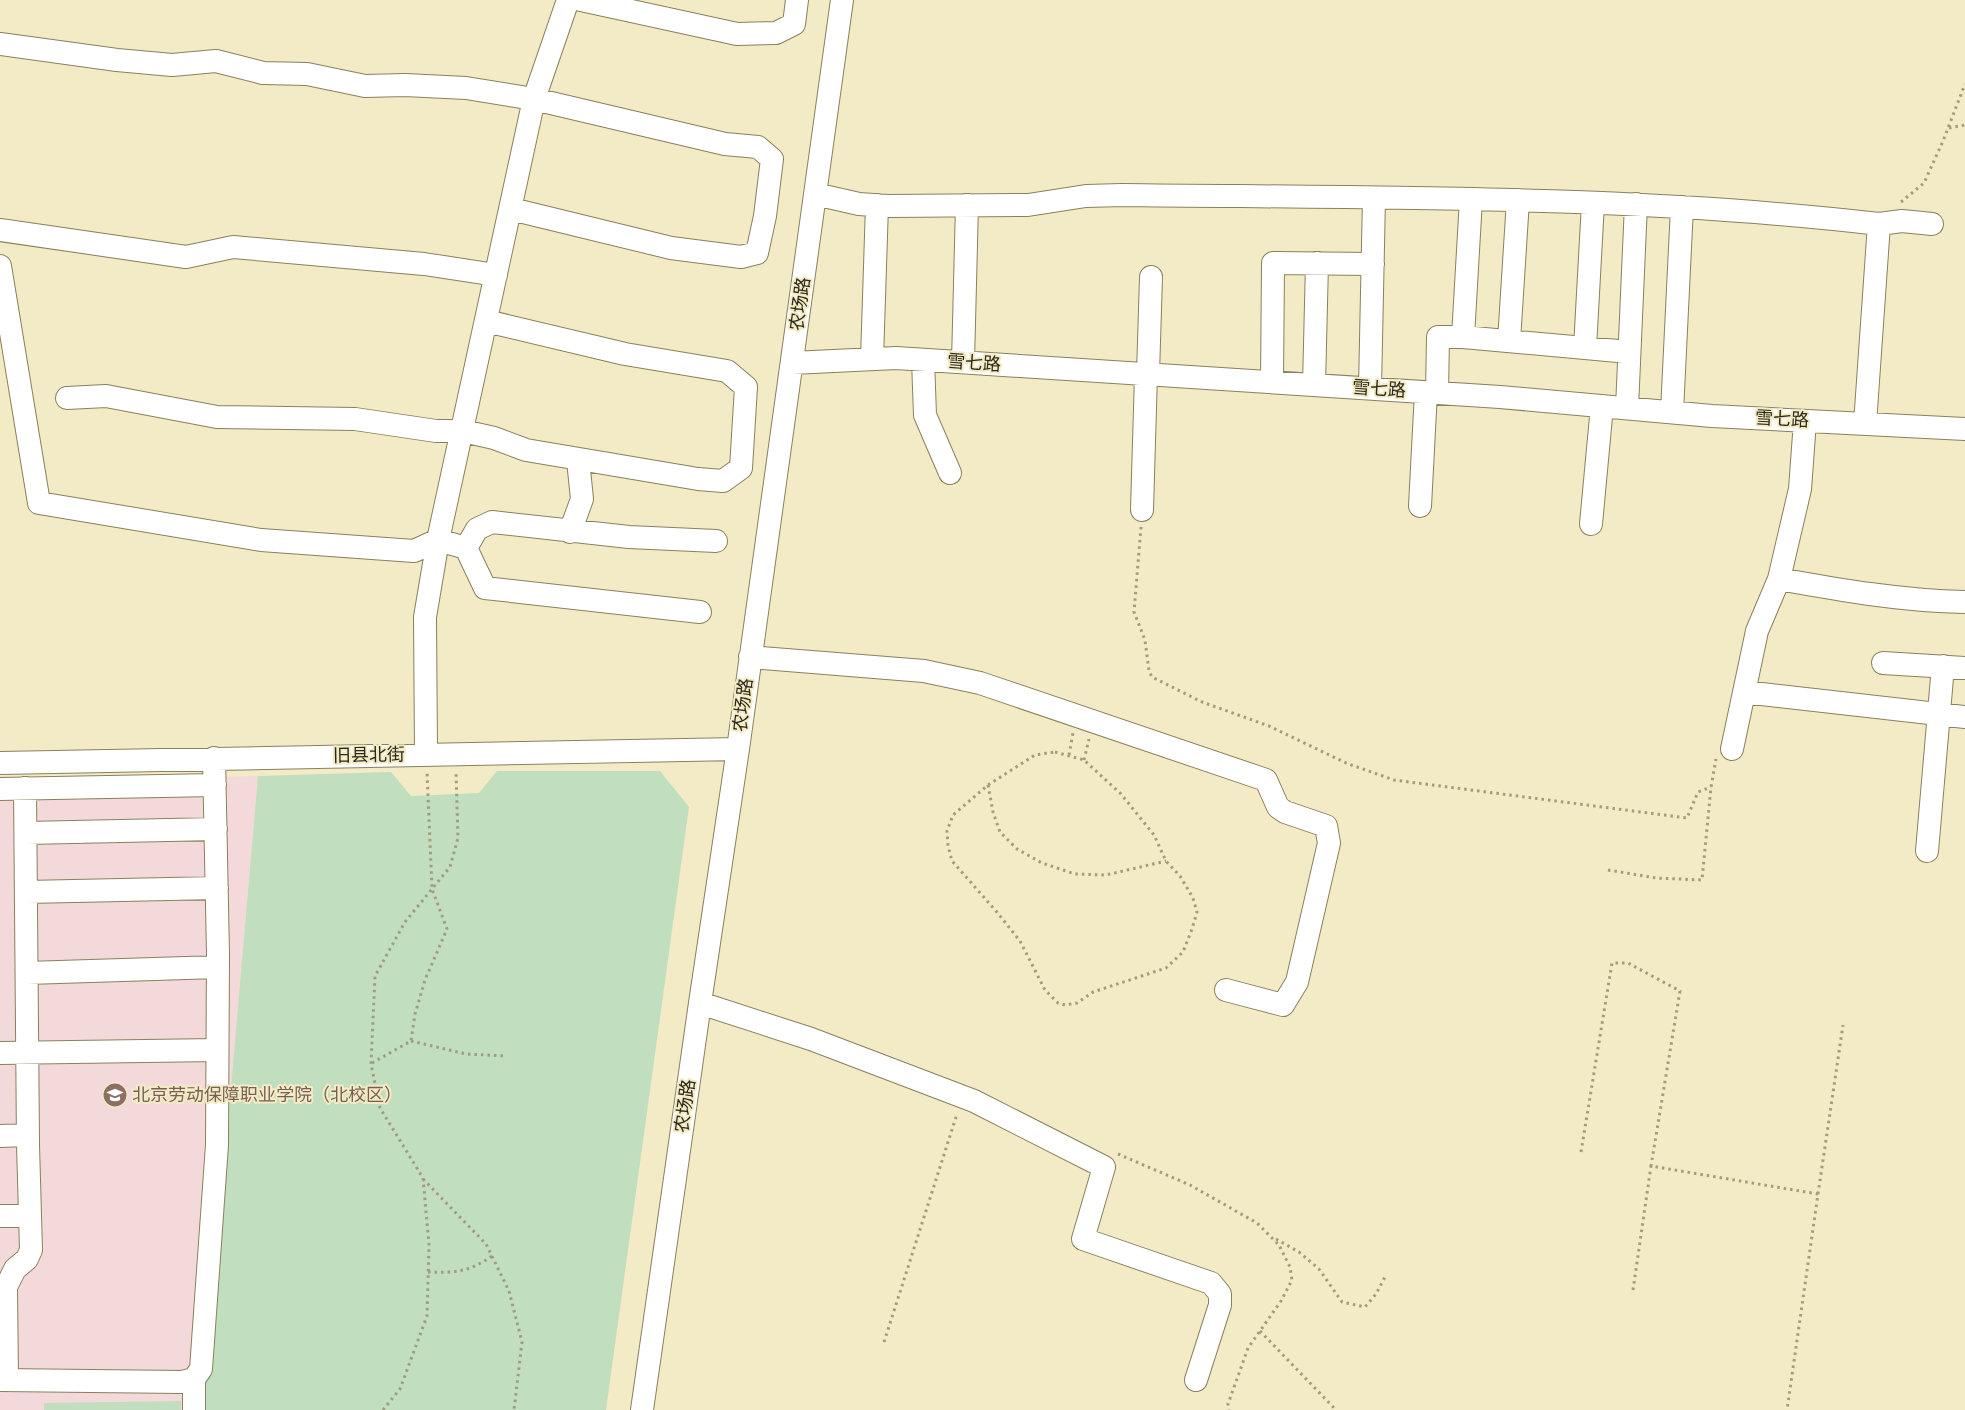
<svg xmlns="http://www.w3.org/2000/svg" width="1965" height="1410" font-family="'Golos Text','Noto Sans SC',sans-serif">
  <style>
    .education { fill: #f3d9d9 }
    .green { fill: #c1debe }
    .lines { fill: none; stroke-linecap: round; stroke-linejoin: round }
    .minor-casing { stroke: #88805e; stroke-width: 24 }
    .path { stroke: #a19c7f; stroke-width: 3; stroke-dasharray: 2.5 4; stroke-linecap: butt }
    .minor { stroke: #fff; stroke-width: 22 }
    .labels { text-anchor: middle; stroke-width: 4; stroke-linejoin: round; paint-order: stroke }
    .street-label { font-size: 18px; fill: #2b281a; stroke: #f3ebc5 }
    .education-label { font-size: 18px; fill: #785e54; stroke: #f3ebc5; text-anchor: start }
  </style>
  <rect width="100%" height="100%" fill="#f3ebc5"/>
  <path class="education" d="M258 776 203 1410H0V781Z"/>
  <path class="green" d="M497 771H660L689 807 606 1410H203L258 776 391 772 411 796 479 793Z
    M181 1401V1410H44V1403Z"/>
  <g class="lines">
    <defs>
      <path id="minor" d="M568 0 534 99 438 540 466 548 485 588 700 612
        M581 0 737 34 776 33 794 24 797 0
        M0 44 117 60 172 65 216 61 263 73 307 74 365 86 405 85 466 88 534 99 725 144 758 147 772 159 765 216 757 253 741 257 671 248 511 209
        M815 194 859 204 888 206 1028 205 1086 196 1122 195C1375 198 1628 195 1879 224
        M0 230 186 257 233 247 424 264 496 275
        M0 266 39 503 261 540 414 551 438 540 425 617 426 754
        M1463 337 1629 352
        M1509 341 1518 200
        M1585 348 1593 203
        M872 359 877 205
        M923 360 925 415 950 473
        M963 362 967 205
        M792 363 896 358 1500 397 1712 416 1965 429
        M1148 374 1151 277
        M1272 382 1273 263 1373 264
        M1314 385 1317 263
        M1370 388 1374 198
        M1437 393 1438 337H1463L1471 199
        M67 398 106 396 217 417 355 419 436 431H463L494 438 526 450 698 479 723 481 741 468 746 387 727 371 625 354 486 321
        M1627 408 1636 204
        M1672 412 1682 207
        M1865 424 1879 224 1902 221 1932 224
        M1420 506 1426 392
        M1142 510 1146 374
        M1591 524 1602 406
        M570 532 582 499 578 460
        M466 548 477 529 492 522 629 537 716 541
        M1779 579C1840 590 1903 601 1965 602
        M750 657 924 671 980 683 1266 780 1278 807 1285 812 1326 826 1329 843 1297 982 1283 1005 1226 990
        M1883 663 1965 668
        M1744 692 1965 717
        M1732 749 1757 631 1779 579 1800 489 1805 421
        M0 763 738 749
        M0 789 215 785
        M26 833 216 829
        M1927 851 1943 666
        M26 892 217 888
        M27 973 218 967
        M700 1003 811 1039 974 1101 1104 1167 1083 1239 1211 1283 1220 1294V1305L1196 1380
        M0 1053 217 1050
        M0 1136 28 1135
        M0 1216H30
        M0 1380 182 1382 194 1379 201 1369 217 1145 218 954 214 758
        M7 1380 6 1287 15 1269 27 1259 31 1250 28 1145 25 788
        M194 1410V1379
        M642 1410 700 1003 738 749 842 0"/>
    </defs>
    <use href="#minor" class="minor-casing"/>
    <path class="path" d="M1949 128 1965 125
      M1901 202 1924 183 1943 141 1965 84
      M1141 527 1134 612 1145 640 1149 671 1152 677 1202 702 1269 726 1346 763 1394 780 1687 818 1698 792 1711 787
      M1055 752 1084 760 1121 794 1154 835 1166 861 1180 876 1193 898 1197 912 1192 929 1183 952 1166 968 1093 992 1077 1003 1065 1005 1058 1003 1045 990 1020 941 996 911 952 861 948 846 947 831 953 815 988 785 1035 755Z
      M1069 755 1073 733
      M1084 760 1089 739
      M988 785 993 812 1000 832 1017 849 1042 863 1075 874 1106 875 1166 861
      M1608 870 1656 878 1702 880 1711 787 1716 759
      M411 1041 466 1054 506 1056
      M372 1063 411 1041 415 1014 425 980 447 929 432 889 427 772
      M1581 1152 1612 963H1628L1680 991 1651 1166 1818 1194 1787 1410
      M1118 1154 1190 1185 1257 1223 1279 1245 1290 1267 1292 1280 1281 1301 1248 1348 1228 1404 1229 1410
      M423 1179 486 1244 509 1291 522 1342 514 1410
      M1818 1194 1843 1025
      M1276 1239 1299 1252 1319 1269 1342 1302 1365 1307 1376 1294 1386 1275
      M428 1272C455 1273 469 1272 492 1256
      M1633 1290 1651 1166
      M1260 1331 1336 1410
      M884 1342 957 1114
      M383 1410 400 1389 427 1316 429 1245 423 1178 380 1108 371 1064 375 976 405 922 450 867 458 838 456 772"/>
    <use href="#minor" class="minor"/>
  </g>
  <defs>
    <symbol id="university-disc" viewBox="-11 -11 22 22"><circle r="9.5" fill="#8d6e63" stroke="#f3ebc5"/><path d="M0-5L7-2L0 1L-7-2ZM-4 1L0 2.5L4 1V4Q0 6-4 4Z" fill="#fff"/></symbol>
  </defs>
  <g fill-rule="evenodd">
    <use href="#university-disc" x="101" y="1081" width="28" height="28"/>
  </g>
  <g class="labels">
    <g class="street-label">
      <text transform="translate(800 304) rotate(-82)" y="6">农场路</text>
      <text transform="translate(974 363) rotate(4)" y="6">雪七路</text>
      <text transform="translate(1379 389) rotate(4)" y="6">雪七路</text>
      <text transform="translate(1782 419) rotate(3)" y="6">雪七路</text>
      <text transform="translate(743 705) rotate(-83)" y="6">农场路</text>
      <text transform="translate(369 755) rotate(-1)" y="6">旧县北街</text>
      <text transform="translate(685 1106) rotate(-82)" y="6">农场路</text>
    </g>
    <g class="education-label">
      <text x="132" y="1101">北京劳动保障职业学院（北校区）</text>
    </g>
  </g>
</svg>
